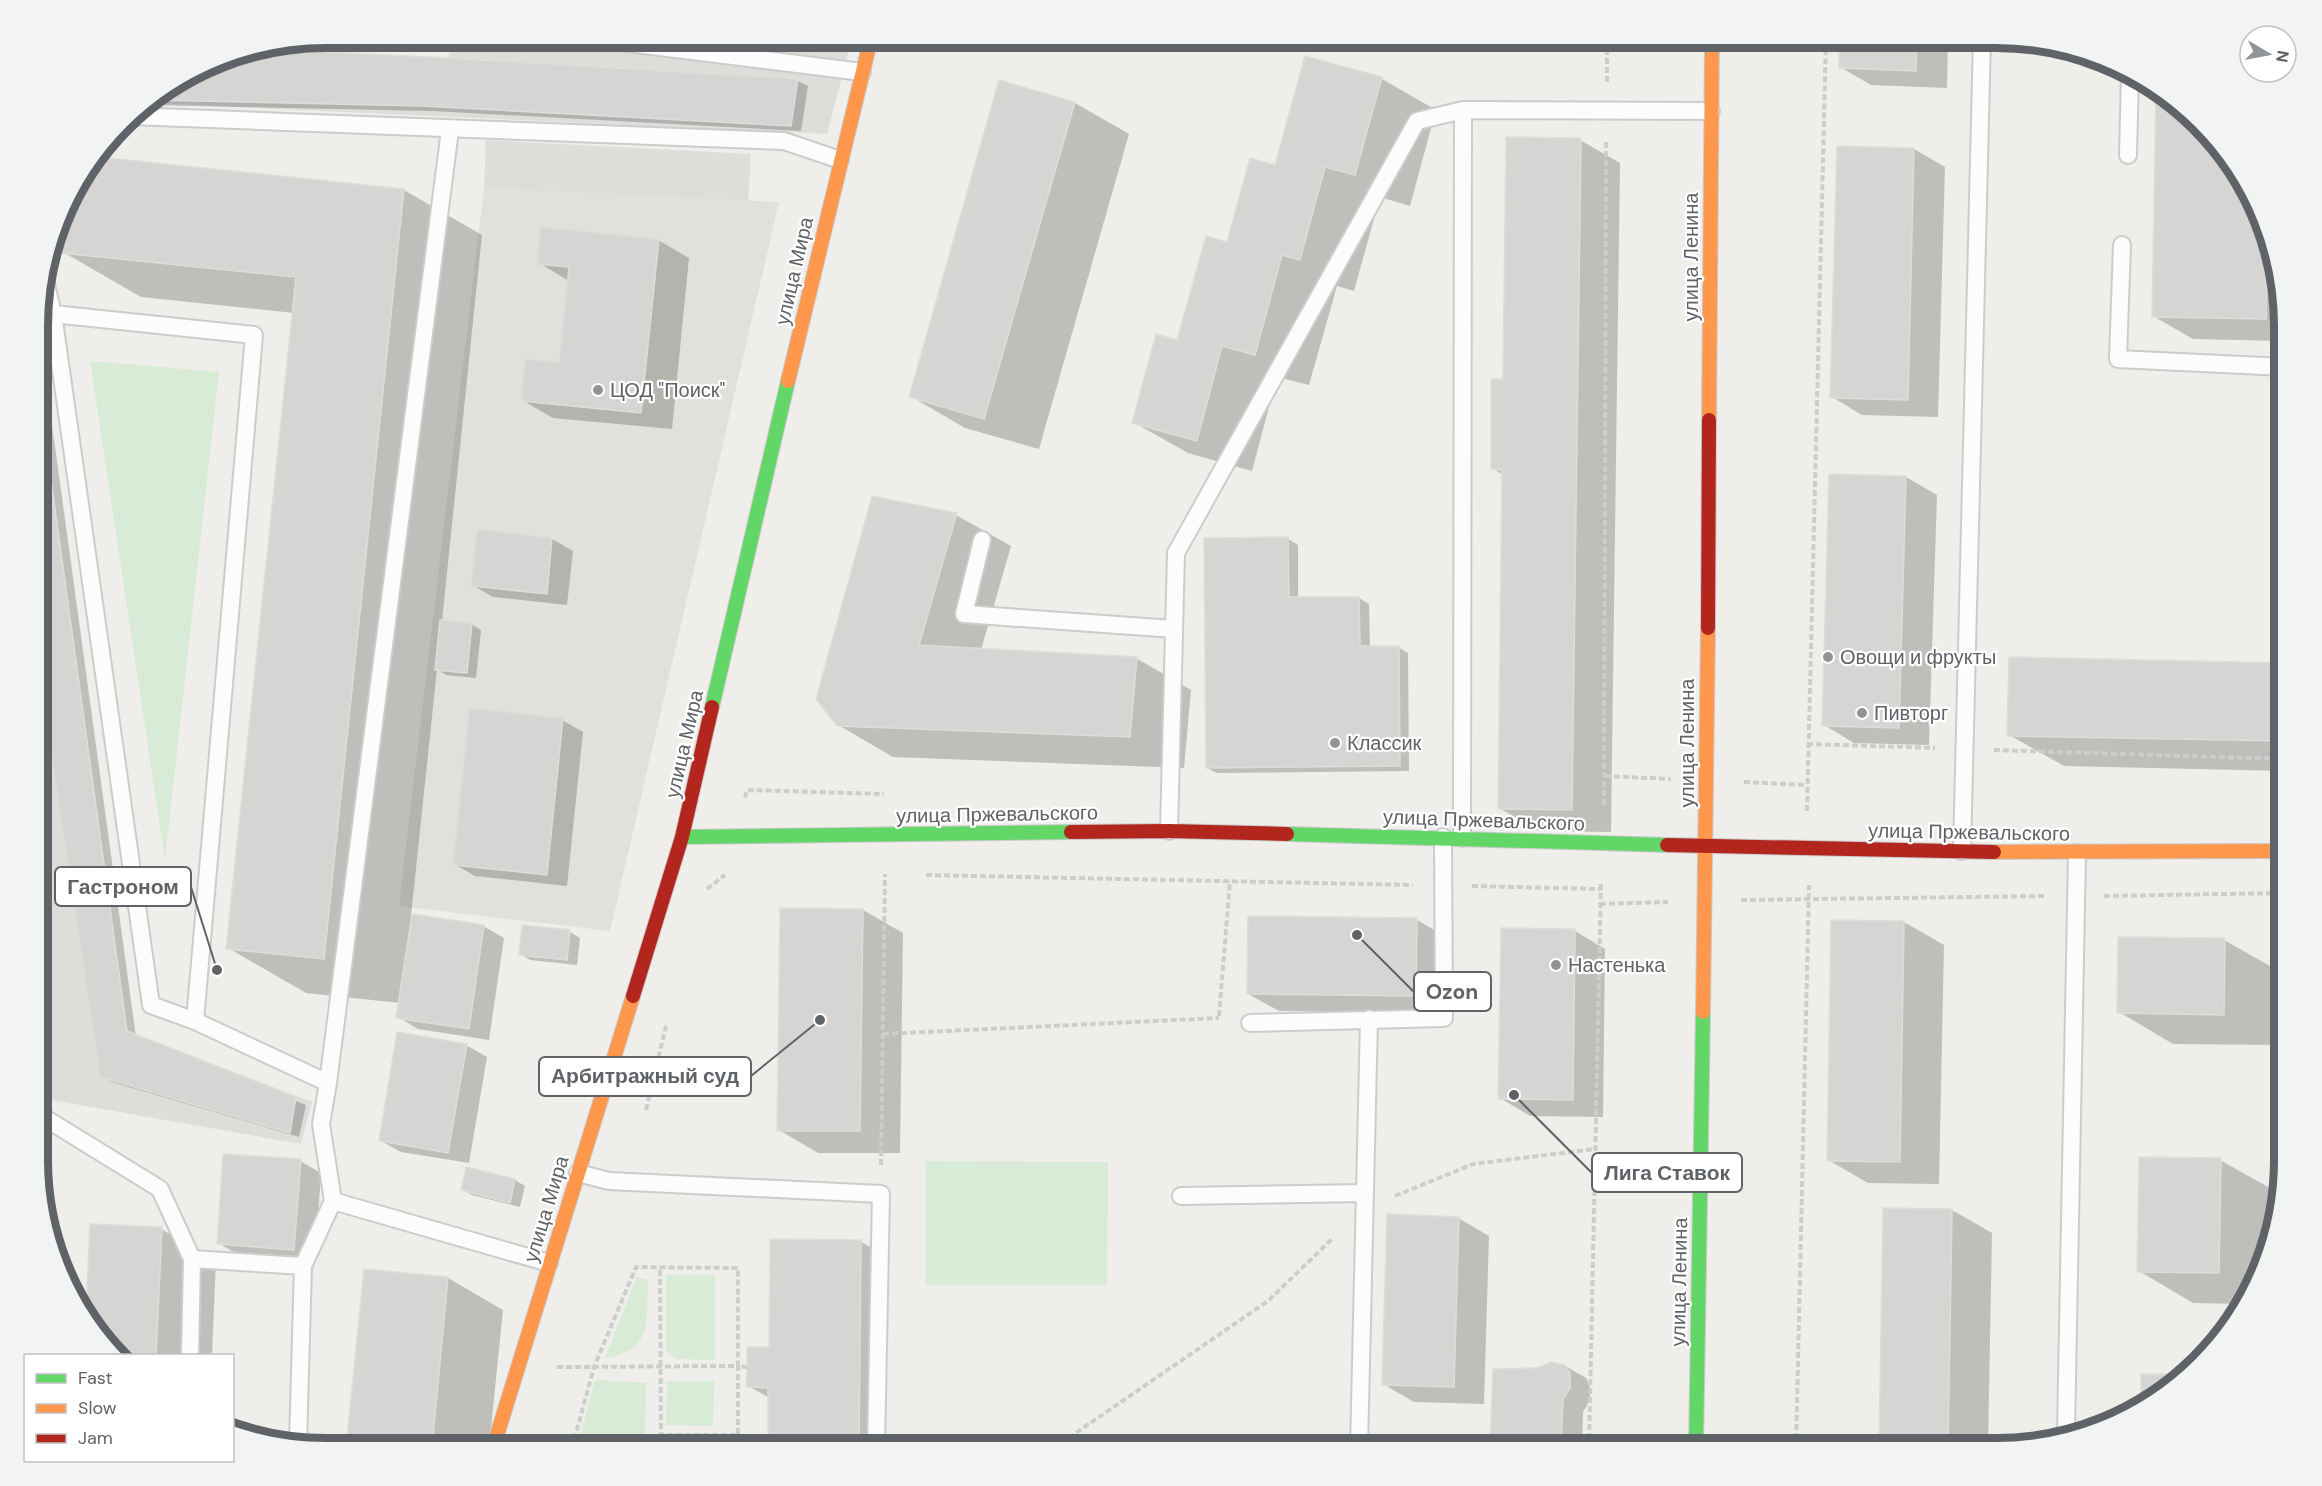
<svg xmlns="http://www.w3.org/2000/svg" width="2322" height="1486" font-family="'DM Sans',sans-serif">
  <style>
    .industrial { fill: #dfddda }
    .education { fill: #e2e0da }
    .green { fill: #d8ebd6 }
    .shadow { fill: #0003 }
    .building { fill: #d6d5d3; stroke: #deddd9; stroke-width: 1.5 }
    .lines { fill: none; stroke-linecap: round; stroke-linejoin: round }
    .lane-casing { stroke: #cbcccc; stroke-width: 20 }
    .fast-casing { stroke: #cacacb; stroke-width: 16 }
    .slow-casing { stroke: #cacacb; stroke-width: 16 }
    .jam-casing { stroke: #cacacb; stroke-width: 16 }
    .path { stroke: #cacfcc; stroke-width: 4; stroke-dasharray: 6 3; stroke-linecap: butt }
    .lane { stroke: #fdfcfc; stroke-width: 16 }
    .fast { stroke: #63d668; stroke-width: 14 }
    .slow { stroke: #ff974d; stroke-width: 14 }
    .jam { stroke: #b3261e; stroke-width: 14 }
    .poi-dot { fill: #919496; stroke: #fff; stroke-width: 2 }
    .labels { text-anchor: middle; stroke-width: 4.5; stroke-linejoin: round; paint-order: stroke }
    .street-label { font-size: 20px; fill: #5f6368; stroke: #fff }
    .poi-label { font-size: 20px; fill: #5f6368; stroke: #fff; text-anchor: start }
    .rim { fill: none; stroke: #5f6368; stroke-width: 8 }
    .leader { fill: none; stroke: #5f6368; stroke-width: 2 }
    .callout-dot { fill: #5f6368; stroke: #fff; stroke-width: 2 }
    .callout { fill: #fff; stroke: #5f6368; stroke-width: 2 }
    .callout-label { font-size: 21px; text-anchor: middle; font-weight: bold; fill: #5f6368 }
  </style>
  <rect width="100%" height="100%" fill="#efeeea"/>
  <path class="industrial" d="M326 38H439L437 48 308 41Z
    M453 38H852L827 134 145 103 216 59 266 49 448 58Z
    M486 140 751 154 748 201 484 188Z
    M40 400 127 1031 312 1102 301 1144 40 1098Z"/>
  <path class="education" d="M484 188 779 202 610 931 399 906Z"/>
  <path class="green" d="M90 361 219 372 165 860Z
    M926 1161 1108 1162 1107 1285H926Z
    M666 1275H715V1360L675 1359 666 1350Z
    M637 1277 648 1280C646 1320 654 1351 605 1358Z
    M595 1380 646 1383 645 1448H577Z
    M667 1381H714L713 1426 666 1425Z"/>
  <path class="shadow" d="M744 38H824L820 52Z
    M1446 38H1527L1526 42Z
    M1841 38H1948L1947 88 1871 85 1840 67Z
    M1306 58 1382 79 1436 110 1410 206 1380 197 1354 291 1337 286 1309 385 1277 377 1252 471 1188 453 1133 422 1178 342 1228 244 1276 167Z
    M216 59H449L798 81 808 86 801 131 432 111 143 105Z
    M2158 88 2246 182 2284 307V341L2193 339 2153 316Z
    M1075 103 1129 134 1039 449 965 428 910 396Z
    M1580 140 1620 163 1611 832 1539 831 1499 808 1503 475 1492 468 1505 381Z
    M1838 147 1914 149 1945 167 1938 417 1862 415 1832 397Z
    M98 159 404 190 482 235 442 621 471 624 481 630 476 678 446 675 437 669 411 916 483 926 504 938 489 1040 418 1029 398 1017 400 1003 306 993 228 948 294 313 141 297 63 252 68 197Z
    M658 240 689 258 672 429 553 418 522 400 561 363 569 281 539 263Z
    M40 337 136 1037 306 1105 299 1137 112 1082 101 1076 40 671Z
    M1906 477 1937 495 1929 745 1854 743 1824 725Z
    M956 515 1011 546 981 650 1136 658 1191 690 1184 768 893 757 838 725Z
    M478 531 552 539 573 551 567 605 493 597 472 585Z
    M1288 539 1298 545V599L1359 598 1369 604 1370 648 1398 647 1408 653 1409 771 1217 773 1207 768Z
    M2284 664V771L2064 766 2009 735Z
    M562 720 583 732 567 886 475 876 454 864Z
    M863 910 903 933 900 1153H818L779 1130Z
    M1417 920 1447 937V1013L1279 1011 1248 994Z
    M1904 922 1944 945 1939 1184 1868 1183 1828 1160Z
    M1575 931 1605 949 1603 1117 1530 1116 1500 1098Z
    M570 932 580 938 577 965 530 960 520 954Z
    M2224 940 2279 971 2278 1045 2173 1044 2119 1012Z
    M466 1045 487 1057 469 1163 401 1152 381 1141Z
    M2220 1160 2275 1191 2274 1227 2269 1252 2244 1304 2193 1303 2139 1271Z
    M300 1161 321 1173 315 1261 239 1255 218 1243Z
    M468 1168 515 1180 525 1186 520 1207 472 1195 463 1190Z
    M1952 1210 1992 1233 1988 1448H1881Z
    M1458 1218 1489 1236 1484 1404 1414 1402 1383 1384Z
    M161 1229 216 1260 212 1356H124Z
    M861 1242 882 1253 880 1448H770V1398L748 1386 771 1349Z
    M365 1270 448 1278 503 1310 489 1448H347Z
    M1565 1366 1586 1378 1590 1387V1400L1583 1412 1582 1448H1491L1494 1370Z"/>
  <path class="building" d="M758 38H813L810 47Z
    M1839 38H1917L1916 71 1839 68Z
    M266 49 449 58 798 79 791 126 421 106 150 100 216 59Z
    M1305 56 1382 77 1355 175 1325 167 1300 260 1282 255 1255 355 1222 346 1197 441 1132 423 1156 334 1177 340 1206 236 1227 242 1250 158 1275 165Z
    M999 80 1075 102 984 419 909 397Z
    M2156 86 2246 182 2267 252 2266 319 2152 317Z
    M1506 137 1581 138 1572 810 1498 809 1502 470 1491 469V379H1503Z
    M1837 146 1914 148 1908 400 1830 398Z
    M99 157 404 189 324 959 226 949 296 277 61 253 67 198Z
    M541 227 659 239 641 413 521 401 525 359 559 362 569 267 537 264Z
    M40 400 127 1031 296 1097 290 1133 100 1077 40 681Z
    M1829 474 1906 476 1899 728 1822 726Z
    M872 496 957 513 919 645 1137 657 1130 737 837 726 816 699Z
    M477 529 552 538 547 594 471 586Z
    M1288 537 1289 597H1359L1360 646H1399L1400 766 1206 768 1204 538Z
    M440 620 472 623 467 673 435 670Z
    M2009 657 2284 663V741L2007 736Z
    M469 708 563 718 547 875 453 865Z
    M780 908 863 909 860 1131H777Z
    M412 914 484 925 469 1029 396 1018Z
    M1248 916 1417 918 1416 996 1247 994Z
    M1831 920 1904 921 1900 1162 1827 1161Z
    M522 925 570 930 567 960 519 955Z
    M1501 928 1575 929 1573 1100 1498 1099Z
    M2118 937 2225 938 2224 1015 2117 1013Z
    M397 1032 467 1044 448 1153 379 1141Z
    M223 1154 301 1159 294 1250 217 1244Z
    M2139 1157 2221 1158 2219 1273 2137 1272Z
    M466 1167 515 1179 510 1203 461 1190Z
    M1883 1208 1952 1209 1948 1448H1879Z
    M1387 1214 1459 1217 1454 1387 1382 1385Z
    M90 1224 162 1227 156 1356H124L86 1315Z
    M770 1239 861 1240 859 1448H768V1388L746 1387 747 1367V1347H769Z
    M364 1269 448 1277 432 1448H346Z
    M1551 1362 1565 1365 1570 1374V1388L1563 1399 1561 1448H1490L1493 1369 1538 1368Z
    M2141 1374H2178L2141 1409Z"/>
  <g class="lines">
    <defs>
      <path id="lane" d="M587 38 862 72
        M1463 110 1711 111
        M131 116 784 141 840 160
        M2128 155 2130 73
        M2122 245 2118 359 2284 367
        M44 276 53 314 151 1005 195 1021 328 1083 321 1124 333 1201 549 1263
        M53 314 254 335 195 1021
        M982 540 964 614 1174 629
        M1169 831 1176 553 1417 121 1463 110 1462 838
        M1962 851 1982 38
        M1250 1023 1444 1018 1443 837
        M328 1083 450 130
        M40 1115 160 1189 192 1259 190 1356
        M578 1173 609 1181 881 1194 876 1448
        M1181 1196 1365 1193
        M192 1259 303 1266
        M2066 1432 2077 853
        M298 1444 303 1266 333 1201
        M1359 1448 1369 1019"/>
      <path id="fast" d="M712 707 788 381
        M1287 834 1667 845
        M682 837 1071 832
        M1696 1448 1703 1012"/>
      <path id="slow" d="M788 381 871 38
        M1709 420 1712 38
        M1994 852 2284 851
        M1703 1012 1708 628
        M493 1448 633 996"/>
      <path id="jam" d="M1708 628 1709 420
        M1071 832 1169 831 1287 834
        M1667 845 1994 852
        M633 996 682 837 712 707"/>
    </defs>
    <use href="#lane" class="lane-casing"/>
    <use href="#fast" class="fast-casing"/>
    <use href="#slow" class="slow-casing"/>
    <use href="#jam" class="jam-casing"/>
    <path class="path" d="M1607 82V38
      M1807 744 1935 748
      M1994 750 2284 759
      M1605 776 1671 779
      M1744 782 1806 785
      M745 798 747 790 884 794
      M1604 805 1606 140
      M1807 811 1826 38
      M926 875 1413 885
      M1472 886 1600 889
      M707 889 725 875
      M2104 896 2284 893
      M1741 900 2046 896
      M1600 904 1668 902
      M1219 1016 1230 881
      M883 1034 1219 1018
      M646 1110 666 1026
      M881 1165 885 874
      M1395 1196 1473 1164 1595 1149
      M557 1367H571L738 1366V1435H661L660 1268
      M572 1448 594 1367 636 1267 738 1268V1366L747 1367
      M660 1448 661 1435
      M1054 1448 1268 1301 1333 1238
      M1589 1448 1601 881
      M1796 1448 1809 885"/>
    <use href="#lane" class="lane"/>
    <use href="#fast" class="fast"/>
    <use href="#slow" class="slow"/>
    <use href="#jam" class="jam"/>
  </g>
  <g class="poi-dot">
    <circle cx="598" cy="390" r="6"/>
    <circle cx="1828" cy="657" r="6"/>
    <circle cx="1862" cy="713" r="6"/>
    <circle cx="1335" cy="743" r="6"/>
    <circle cx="1556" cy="965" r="6"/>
  </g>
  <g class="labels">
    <g class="street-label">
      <text transform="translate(1691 257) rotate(-90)" y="7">улица Ленина</text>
      <text transform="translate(794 271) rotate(-77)" y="7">улица Мира</text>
      <text transform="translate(1687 743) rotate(-90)" y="7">улица Ленина</text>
      <text transform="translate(684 744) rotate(-77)" y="7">улица Мира</text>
      <text transform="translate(997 814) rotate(-1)" y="7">улица Пржевальского</text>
      <text transform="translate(1484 820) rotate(2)" y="7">улица Пржевальского</text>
      <text transform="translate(1969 832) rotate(1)" y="7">улица Пржевальского</text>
      <text transform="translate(546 1209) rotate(-73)" y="7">улица Мира</text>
      <text transform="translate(1679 1282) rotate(-89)" y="7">улица Ленина</text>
    </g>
    <g class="poi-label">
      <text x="610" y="397">ЦОД "Поиск"</text>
      <text x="1840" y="664">Овощи и фрукты</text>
      <text x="1874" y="720">Пивторг</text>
      <text x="1347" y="750">Классик</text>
      <text x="1568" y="972">Настенька</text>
    </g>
  </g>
  <path d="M0 0H2322V1486H0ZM326 48H1996A278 278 0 0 1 2274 326V1160A278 278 0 0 1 1996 1438H326A278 278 0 0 1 48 1160V326A278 278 0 0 1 326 48Z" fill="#f2f3f3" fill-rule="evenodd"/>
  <path class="rim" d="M326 48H1996A278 278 0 0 1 2274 326V1160A278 278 0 0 1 1996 1438H326A278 278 0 0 1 48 1160V326A278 278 0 0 1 326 48Z"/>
  <path class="leader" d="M217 970L191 887M1357 935L1414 992M820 1020L751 1076M1514 1095L1592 1173"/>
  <g class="callout-dot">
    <circle cx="217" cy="970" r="6"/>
    <circle cx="1357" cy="935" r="6"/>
    <circle cx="820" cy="1020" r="6"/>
    <circle cx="1514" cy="1095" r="6"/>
  </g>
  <g class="callout">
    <rect x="55" y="867" width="136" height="39" rx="6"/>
    <rect x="1414" y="972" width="77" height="39" rx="6"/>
    <rect x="539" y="1057" width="212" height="39" rx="6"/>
    <rect x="1592" y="1153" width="150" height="39" rx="6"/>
  </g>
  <g class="callout-label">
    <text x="123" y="894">Гастроном</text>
    <text x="1452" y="999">Ozon</text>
    <text x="645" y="1083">Арбитражный суд</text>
    <text x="1667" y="1180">Лига Ставок</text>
  </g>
  <rect x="24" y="1354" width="210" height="108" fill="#ffffff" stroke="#bfc1c3" stroke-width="1.5"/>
  <rect x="36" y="1374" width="30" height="9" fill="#63d668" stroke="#bfc1c3" stroke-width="1.5"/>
  <text x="78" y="1384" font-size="18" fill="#5f6368">Fast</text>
  <rect x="36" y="1404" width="30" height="9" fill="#ff974d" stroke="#bfc1c3" stroke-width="1.5"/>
  <text x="78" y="1414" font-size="18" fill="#5f6368">Slow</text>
  <rect x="36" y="1434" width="30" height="9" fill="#b3261e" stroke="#bfc1c3" stroke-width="1.5"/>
  <text x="78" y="1444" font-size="18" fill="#5f6368">Jam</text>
  <g transform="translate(2268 54) rotate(100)"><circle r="28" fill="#ffffff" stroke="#bfc1c3" stroke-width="1.5"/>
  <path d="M0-4.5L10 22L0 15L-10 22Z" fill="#919496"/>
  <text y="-9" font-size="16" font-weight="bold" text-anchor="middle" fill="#5f6368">N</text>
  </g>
</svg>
